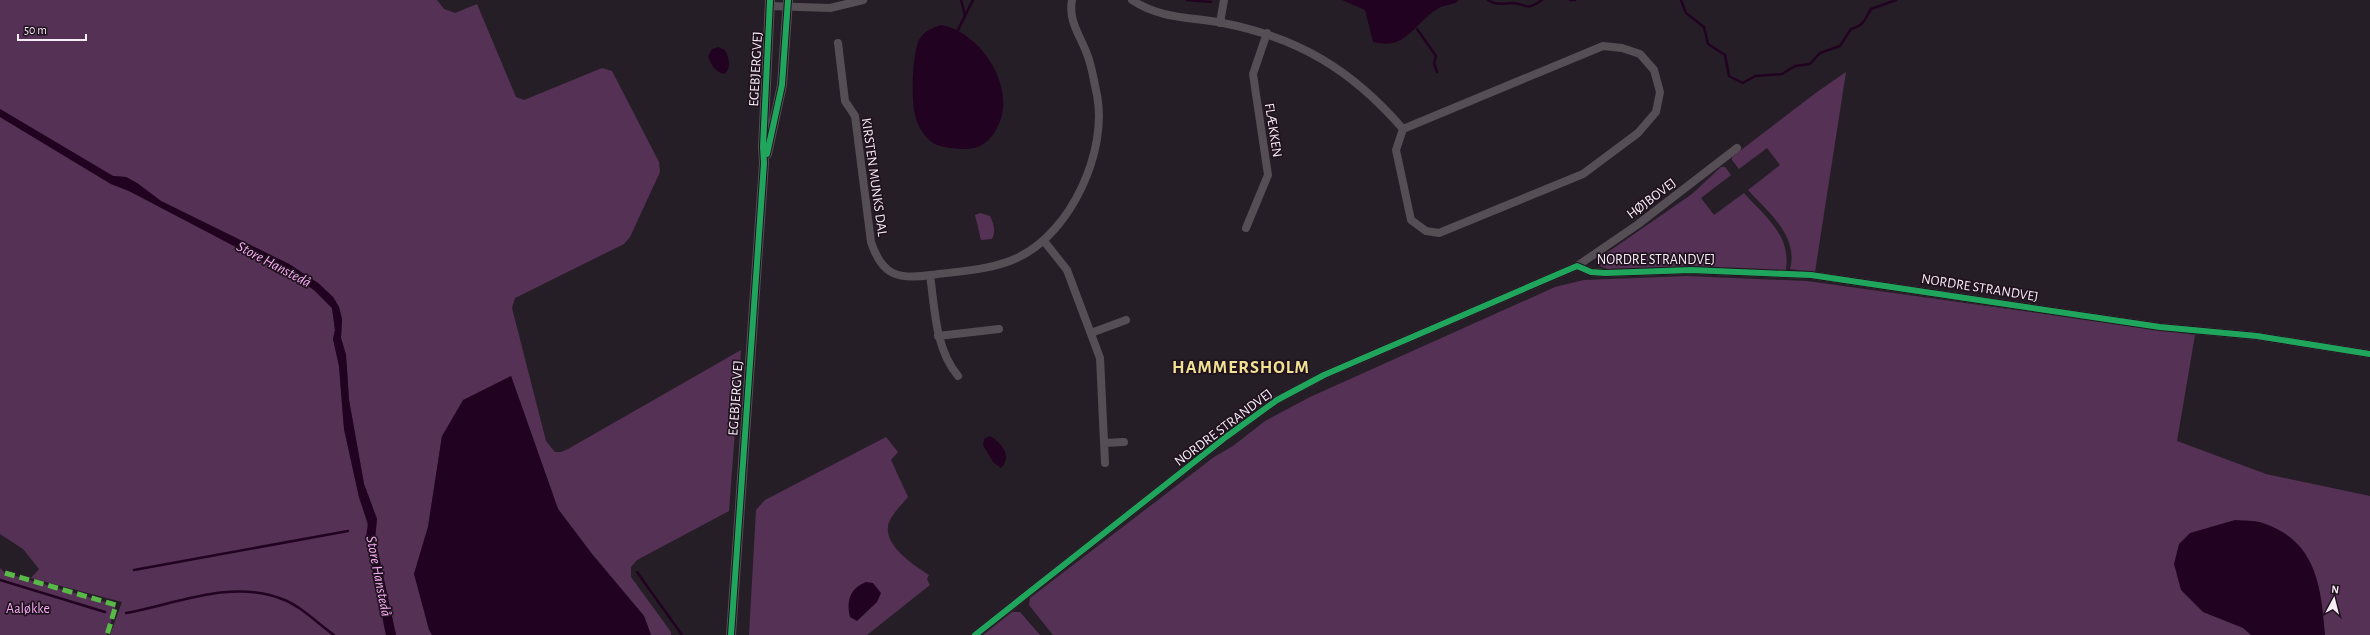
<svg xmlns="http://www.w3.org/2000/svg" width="2370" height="635" font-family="'Alegreya Sans',sans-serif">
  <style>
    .green { fill: #563156 }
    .water { fill: #210321 }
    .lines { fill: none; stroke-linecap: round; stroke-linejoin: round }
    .stream { stroke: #210321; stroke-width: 2.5 }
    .minor { stroke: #554e55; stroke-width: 8 }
    .tertiary { stroke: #554e55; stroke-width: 10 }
    .quiet { stroke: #58b947; stroke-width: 5; stroke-dasharray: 10 5; stroke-linecap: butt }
    .cycleway-casing { stroke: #20121f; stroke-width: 8 }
    .cycleway { stroke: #20a55d; stroke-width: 6 }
    .labels { text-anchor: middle; stroke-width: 3.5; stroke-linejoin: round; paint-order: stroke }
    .street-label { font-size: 14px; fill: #f6ecf5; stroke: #20121f }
    .park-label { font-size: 14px; fill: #f7acf5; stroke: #20121f }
    .water-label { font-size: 15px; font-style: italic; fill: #f6abf3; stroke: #20121f }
    .district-label { font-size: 18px; font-weight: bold; letter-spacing: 1px; fill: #f1e192; stroke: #20121f }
  </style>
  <rect width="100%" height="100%" fill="#261e26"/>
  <path class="green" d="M0 0H437L444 9 455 13 477 4 516 97 524 100 602 68 612 71 659 162 660 172 630 237 624 244 515 298 512 308 546 441 555 452H561L568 449 741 350 729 511 637 560 631 567V577L671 632V635H651L644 616 592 554 558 509 511 376 442 436 428 527 414 574 432 635H396L375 538 377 519 364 484 349 400 346 355 341 338 342 319 339 307 333 297 318 283 289 264 161 201 137 183 126 177 113 176 0 109Z
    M1846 72 1815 272 1790 269C1799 236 1768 212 1748 190L1780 165 1767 148 1739 169 1732 160V157L1817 92Z
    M0 117 111 184 129 191 299 280 314 290 332 308 335 330 333 339 339 366 344 429 359 497 369 529 366 537 386 635H110L122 602 31 578 39 569 23 549 0 534Z
    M1721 167H1725L1731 175 1701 198 1714 215 1744 193C1765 217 1791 234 1786 270L1695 266 1607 269 1598 265 1601 257 1692 194Z
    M980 213 990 216C994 224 996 231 992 239L981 240 975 215Z
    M1687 276 1807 281 2195 335 2177 441 2266 474 2370 496V635H1053L1029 605 1030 598 1214 457 1233 446 1265 421 1310 397 1555 287 1584 280Z
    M886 437 898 452 891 460 908 497C902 504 893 513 889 522 881 544 913 565 929 575L927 579 930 585 867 635H749L756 510 765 500Z
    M0 568 5 573 116 605 107 635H0Z
    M1012 612H1020L1040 635H983Z"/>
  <path class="water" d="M1342 0H1459C1454 6 1445 4 1439 8 1414 22 1408 51 1373 42L1365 10Z
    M941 25C980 31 1019 89 997 128 989 143 979 150 962 149 951 148 939 148 930 141 923 135 917 124 915 115 911 100 912 54 919 40 924 31 932 28 941 25Z
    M718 47 725 50C729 59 732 66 725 74 716 73 711 65 708 56L712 49Z
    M0 109 113 176 126 177 137 183 161 201 289 264 318 283 333 297 339 307 342 319 341 338 346 355 349 400 364 484 377 519 375 538 396 635H386L366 537 368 523 359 497 344 429 339 366 333 339 335 330 332 308 314 290 299 280 129 191 111 184 0 117Z
    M511 376 558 509 592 554 644 616 651 635H432L429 630 414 574 428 527 442 436 463 400Z
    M990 436C1001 442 1013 456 1001 468L993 462 983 445 984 439Z
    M2235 520C2244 521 2255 520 2263 523 2316 541 2321 585 2325 635H2251L2243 628 2203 612 2181 590 2174 564 2179 544 2190 533Z
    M866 582 873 583 881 593 877 602 857 621 850 617C846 601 850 588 866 582Z"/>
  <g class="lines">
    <path class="stream" d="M961 0 965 15
      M1187 0 1211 2
      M1488 0C1497 6 1503 3 1512 3 1529 4 1524 12 1542 0
      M1570 0H1575
      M1681 0 1686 13 1704 27 1708 44 1725 55 1729 76 1743 83 1755 76 1782 74 1795 66 1810 64 1820 53 1840 46 1851 29C1864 26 1865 19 1871 9L1896 0
      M1417 29 1436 56 1434 63 1437 72
      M958 30 973 0
      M134 570 348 531
      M637 572 682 635
      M0 580 105 612
      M126 613C176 604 231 579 282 599 301 606 317 623 334 635"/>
    <path class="minor" d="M1132 0C1160 19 1191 17 1223 23 1299 38 1352 70 1403 129
      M770 6 830 8 863 0
      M1220 23 1224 0
      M838 43 845 101 855 116 871 242C882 275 897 280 931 275 959 271 993 270 1019 257 1071 232 1108 151 1097 95 1094 82 1092 66 1087 54 1080 35 1068 21 1072 0
      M1603 46 1622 48 1640 54 1654 70 1660 92 1656 112 1638 133 1583 174 1439 233 1426 231 1411 220 1396 150 1403 129Z
      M1246 228 1268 175 1253 74 1267 33
      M1044 241 1067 270 1100 358 1105 463
      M1577 266 1637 225 1737 148
      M930 275C935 310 935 348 958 376
      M1091 333 1126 320
      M938 336 999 329
      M1104 443 1124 442
      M975 635 1226 437 1277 400 1324 375 1577 266 1591 272 1605 273 1691 270 1811 275 2160 327 2257 336 2370 354"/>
    <path class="tertiary" d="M767 154 782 85 788 0
      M731 635 764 163 763 147 770 0"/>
    <path class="quiet" d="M5 573 116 605 107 635"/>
    <defs>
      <path id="cycleway" d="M767 154 782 85 788 0
        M731 635 764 163 763 147 770 0
        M975 635 1226 437 1277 400 1324 375 1577 266 1591 272 1605 273 1691 270 1811 275 2160 327 2257 336 2370 354"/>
    </defs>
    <use href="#cycleway" class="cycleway-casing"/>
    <use href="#cycleway" class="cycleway"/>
  </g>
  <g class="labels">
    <g class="street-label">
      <text transform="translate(755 69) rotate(-87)" y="5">EGEBJERGVEJ</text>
      <text transform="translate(1274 130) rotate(81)" y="5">FLÆKKEN</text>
      <text transform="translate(875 177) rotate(82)" y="5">KIRSTEN MUNKS DAL</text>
      <text transform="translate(1651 198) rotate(-37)" y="5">HØJBOVEJ</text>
      <text x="1656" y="264">NORDRE STRANDVEJ</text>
      <text transform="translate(1980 287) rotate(9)" y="5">NORDRE STRANDVEJ</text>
      <text transform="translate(735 398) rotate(-86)" y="5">EGEBJERGVEJ</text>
      <text transform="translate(1223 427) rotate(-37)" y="5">NORDRE STRANDVEJ</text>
    </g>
    <g class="park-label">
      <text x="28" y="613">Aaløkke</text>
    </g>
    <g class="water-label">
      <text transform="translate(274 264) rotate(28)" y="5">Store Hanstedå</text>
      <text transform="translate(379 576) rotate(79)" y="5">Store Hanstedå</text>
    </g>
    <g class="district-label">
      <text x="1241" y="373">HAMMERSHOLM</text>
    </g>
  </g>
  <g transform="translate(2334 599) rotate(7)" stroke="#20121f" stroke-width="3" paint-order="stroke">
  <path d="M0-3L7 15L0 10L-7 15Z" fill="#f6ecf5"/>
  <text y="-6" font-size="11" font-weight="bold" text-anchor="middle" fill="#f6ecf5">N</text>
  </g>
  <path d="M18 34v6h68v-6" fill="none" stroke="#f6ecf5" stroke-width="2"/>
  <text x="24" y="34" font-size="12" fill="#f6ecf5" stroke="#20121f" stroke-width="3" paint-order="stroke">50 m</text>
</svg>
